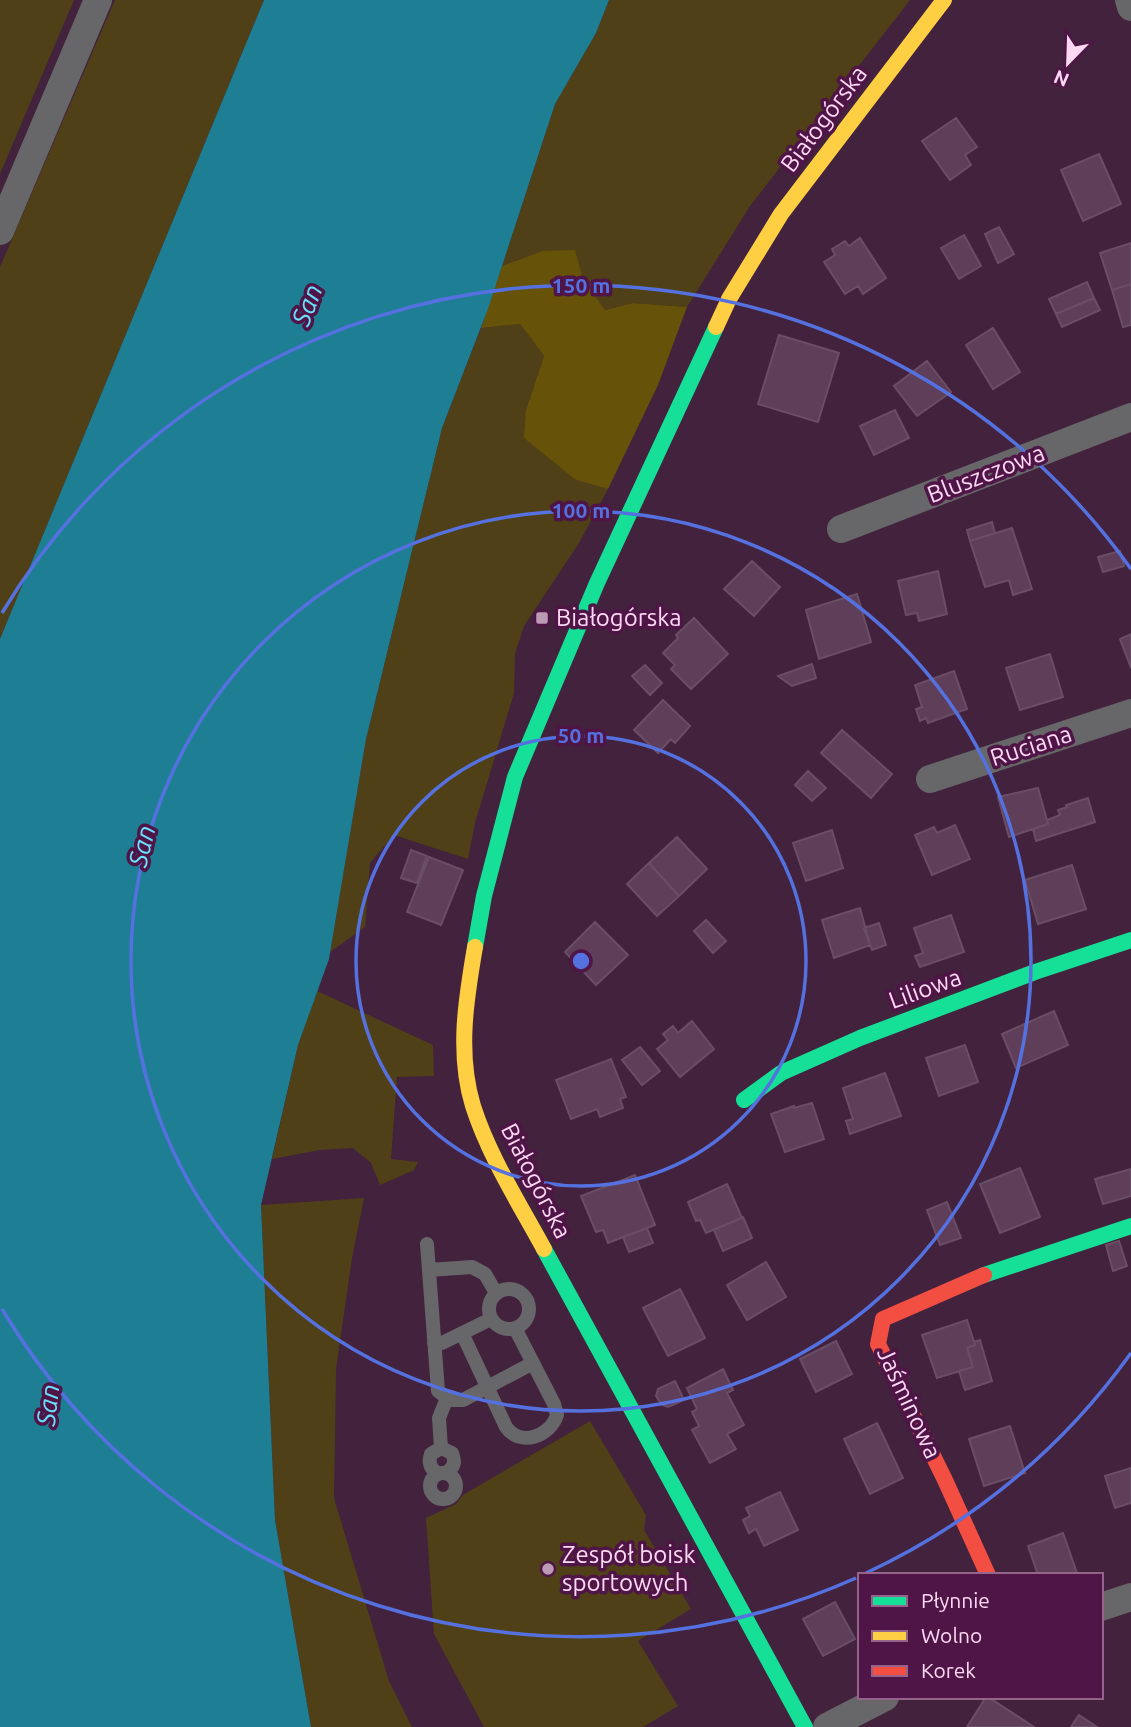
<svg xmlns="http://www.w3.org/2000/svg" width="1131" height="1727" font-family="Ubuntu,sans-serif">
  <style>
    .green { fill: #504017 }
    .forest { fill: #665208 }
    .water { fill: #1e7f94 }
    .building { fill: #5f3e5a; stroke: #6a4e65; stroke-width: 2 }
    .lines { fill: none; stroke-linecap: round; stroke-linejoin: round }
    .lane { stroke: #676668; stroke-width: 14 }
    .street { stroke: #676668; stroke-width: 28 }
    .fast { stroke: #16e098; stroke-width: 16 }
    .slow { stroke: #ffcf43; stroke-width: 16 }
    .jam { stroke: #f24e42; stroke-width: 16 }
    .ring { fill: none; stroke: #5571df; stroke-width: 3.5 }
    .poi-dot { fill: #bc99b4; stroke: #4f1546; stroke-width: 2.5 }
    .labels { text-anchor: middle; stroke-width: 7; stroke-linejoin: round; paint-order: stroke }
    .street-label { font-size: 24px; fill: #fdd9f4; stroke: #4f1546 }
    .poi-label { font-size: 24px; fill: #fdd9f4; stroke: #4f1546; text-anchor: start }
    .water-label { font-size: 26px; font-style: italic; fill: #68e2fd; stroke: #4f1546 }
    .centre { fill: #5571df; stroke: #4f1546; stroke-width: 3.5 }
    .ring-label { font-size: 21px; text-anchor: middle; font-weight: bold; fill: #5571df; stroke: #4f1546; stroke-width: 7; stroke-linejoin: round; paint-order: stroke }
  </style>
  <rect width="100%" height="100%" fill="#42223d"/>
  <path class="green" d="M0 0H74L0 174Z
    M115 0H264L0 639V267Z
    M609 0H910L750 206 687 307 633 303 605 310 582 276 542 251 502 266 555 104 596 33Z
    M520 324 544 356 526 410 576 480 608 489 579 543 524 626 515 654 514 693 475 823 468 859 394 835 370 863 365 927 330 952 366 739 442 428 481 328Z
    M317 991 433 1045 434 1076 397 1077 391 1159 418 1162 414 1170 380 1185 371 1163 353 1148 320 1150 272 1159 298 1045Z
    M364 1198 352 1258 336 1369 334 1498 389 1681 412 1727H311L275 1520 261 1205Z
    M590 1421 646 1515 644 1530 691 1609 638 1641 678 1706 643 1727H484L434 1634 426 1518 456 1504 463 1495Z"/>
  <path class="forest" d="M575 250 582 276 605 310 633 303 687 307 658 385 608 489 576 480 524 438 526 410 544 356 520 324 481 328 502 266 542 251Z"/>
  <path class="water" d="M264 0H609L596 33 555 104 488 309 442 428 366 739 329 959 298 1045 261 1205 275 1520 311 1727H0V639Z"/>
  <path class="building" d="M956 118 977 147 965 155 971 165 950 180 922 141Z
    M1099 154 1121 204 1083 221 1061 170Z
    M999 227 1014 254 998 263 985 234Z
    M964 235 981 266 959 279 941 248Z
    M860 238 886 278 863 294 858 286 845 294 824 262 835 255 832 249 845 241 849 246Z
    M1131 243V284L1112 290 1100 253Z
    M1087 282 1094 298 1056 314 1049 299Z
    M1131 284V325L1123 327 1112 290Z
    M1094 298 1100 310 1062 327 1056 314Z
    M993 328 1020 372 993 389 966 345Z
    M779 335 839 353 818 422 758 404Z
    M927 361 951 392 917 416 894 386Z
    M895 410 909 438 874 455 860 426Z
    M992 522 995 533 970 541 967 530Z
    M1012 528 1032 589 1013 595 1009 580 985 587 970 541Z
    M1120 551 1124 566 1103 572 1098 557Z
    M752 561 780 587 754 616 724 589Z
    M938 571 947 614 919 621 917 613 906 615 898 581Z
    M857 594 871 642 819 659 806 610Z
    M694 618 728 654 691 689 671 669 675 665 663 653 678 638 676 635Z
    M1131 634V668L1120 639Z
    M1050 654 1063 697 1020 710 1006 668Z
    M812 664 816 678 792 686 778 676Z
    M645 665 662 683 650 695 632 676Z
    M954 671 967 709 928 723 926 718 920 721 916 709 922 707 915 685Z
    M663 700 690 726 675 743 671 739 658 753 634 730Z
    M842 730 892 774 871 798 821 753Z
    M808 771 826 788 812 801 795 785Z
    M1038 788 1048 824 1009 837 998 797Z
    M1088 798 1095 822 1036 841 1033 829 1048 824 1047 820 1060 815 1058 810 1067 807 1066 805Z
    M955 825 970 859 932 875 915 835 934 827 937 833Z
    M832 830 843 868 806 881 793 843Z
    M677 837 707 869 679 896 649 863Z
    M411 850 427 856 417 883 401 878Z
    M429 857 463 870 441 925 407 912Z
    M649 863 679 896 657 916 627 884Z
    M1072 865 1086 909 1038 924 1025 880Z
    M860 908 870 945 834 958 822 920Z
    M951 915 964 952 920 967 915 956 923 953 914 928Z
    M706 920 726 941 713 953 694 931Z
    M595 922 628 955 596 985 565 952Z
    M879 923 886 945 872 950 864 928Z
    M1054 1011 1068 1045 1016 1068 1002 1034Z
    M692 1021 714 1049 680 1077 657 1049 668 1040 663 1034 673 1026 678 1033Z
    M965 1045 978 1082 939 1096 926 1058Z
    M640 1047 660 1071 642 1085 622 1060Z
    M611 1059 626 1097 620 1099 623 1108 600 1117 597 1109 571 1119 556 1080Z
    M885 1073 901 1116 850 1134 846 1121 853 1119 843 1088Z
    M812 1103 824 1139 785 1152 771 1114 794 1106V1108Z
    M1020 1168 1040 1217 1000 1233 980 1184Z
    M1131 1169V1196L1103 1204 1095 1179Z
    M635 1175 655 1225 608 1243 603 1230 596 1232 581 1196Z
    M727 1184 742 1218 706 1233 700 1220 696 1221 688 1202Z
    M947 1202 961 1238 940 1245 927 1210Z
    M743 1217 752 1238 723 1251 714 1230Z
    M647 1228 653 1243 629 1252 623 1237Z
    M1119 1241 1127 1266 1113 1271 1106 1245Z
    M766 1262 786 1297 747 1320 727 1285Z
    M680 1289 705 1338 668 1356 643 1308Z
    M967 1320 975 1345 967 1348 973 1367 937 1378 922 1335Z
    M980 1340 992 1381 965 1390 959 1371 973 1367 967 1348 975 1345 974 1342Z
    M836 1341 852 1374 816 1392 800 1359Z
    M723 1369 733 1390 727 1393 744 1425 727 1434 736 1449 710 1463 692 1430 699 1426 692 1412 697 1409 687 1388Z
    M675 1381 684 1400 668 1407 662 1405 656 1396 658 1389Z
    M877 1423 903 1478 870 1494 844 1439Z
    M1010 1426 1025 1473 984 1486 969 1439Z
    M1131 1468V1503L1115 1508 1105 1476Z
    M780 1492 798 1530 764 1546 756 1529 749 1533 743 1520 750 1516 746 1508Z
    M1063 1533 1077 1573 1038 1575 1028 1546Z
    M835 1602 855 1639 823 1656 803 1619Z
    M986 1697H988L1034 1727H967Z
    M1079 1715 1097 1727H1071Z"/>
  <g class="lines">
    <path class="lane" d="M427 1244 438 1391 450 1400H463L533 1363
      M429 1270 472 1267 485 1274 496 1293
      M489 1309a20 20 0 1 1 40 0a20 20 0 1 1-40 0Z
      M462 1333 506 1427C520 1447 550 1437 557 1415L554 1404 515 1328
      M434 1343H442L491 1319
      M441 1448 439 1418 447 1398
      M430 1486a13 13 0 1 1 26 0a13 13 0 1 1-26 0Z
      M438 1474C430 1468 428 1463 431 1454L441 1448 452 1453C456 1463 454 1467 446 1473"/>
    <path class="street" d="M1129 0 1131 7
      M0 231 98 0
      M841 529 1131 417
      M930 779 1131 713
      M1101 1607 1131 1597
      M827 1727 885 1697"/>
    <path class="fast" d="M475 947 484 896 515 777 597 583 716 327
      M744 1100 781 1073 860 1038 1035 972 1131 940
      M544 1249 805 1727
      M984 1275 1131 1226"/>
    <path class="slow" d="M716 327 729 299 781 214 944 0
      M475 947C466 999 457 1054 473 1106 489 1156 519 1203 544 1249"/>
    <path class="jam" d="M984 1275 883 1319 878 1344 945 1480 988 1575"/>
  </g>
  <g class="ring">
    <circle cx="581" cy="961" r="225"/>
    <circle cx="581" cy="961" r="450"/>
    <path d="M1131 1353A675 675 0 0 1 866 1573M856 1578A675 675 0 0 1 2 1309M2 613A675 675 0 0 1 1131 569"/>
  </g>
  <g class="poi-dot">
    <rect x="535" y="611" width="14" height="14" rx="3.5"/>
    <circle cx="548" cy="1569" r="7"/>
  </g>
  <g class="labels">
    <g class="street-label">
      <text transform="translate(824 119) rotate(-53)" y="8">Białogórska</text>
      <text transform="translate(986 474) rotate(-21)" y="8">Bluszczowa</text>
      <text transform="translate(1031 746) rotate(-18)" y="8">Ruciana</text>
      <text transform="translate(925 989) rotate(-20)" y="8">Liliowa</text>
      <text transform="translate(536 1181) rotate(63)" y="8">Białogórska</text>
      <text transform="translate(909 1403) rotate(65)" y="8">Jaśminowa</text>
    </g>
    <g class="poi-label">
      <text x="556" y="626">Białogórska</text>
      <text x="562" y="1563">Zespół boisk<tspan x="562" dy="28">sportowych</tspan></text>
    </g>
    <g class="water-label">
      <text transform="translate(307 305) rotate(-69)" y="9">San</text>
      <text transform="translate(142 846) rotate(-76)" y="9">San</text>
      <text transform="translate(48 1405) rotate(-83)" y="9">San</text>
    </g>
  </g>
  <circle cx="581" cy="961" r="10" class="centre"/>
  <g class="ring-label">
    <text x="581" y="293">150 m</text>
    <text x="581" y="518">100 m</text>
    <text x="581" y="743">50 m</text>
  </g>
  <rect x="858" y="1573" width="245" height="126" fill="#4f1546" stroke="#95638c" stroke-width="2"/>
  <rect x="872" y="1596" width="35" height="10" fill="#16e098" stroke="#95638c" stroke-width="2"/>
  <text x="921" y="1608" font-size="21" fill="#fdd9f4">Płynnie</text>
  <rect x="872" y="1631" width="35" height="10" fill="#ffcf43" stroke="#95638c" stroke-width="2"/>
  <text x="921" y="1643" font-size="21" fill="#fdd9f4">Wolno</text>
  <rect x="872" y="1666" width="35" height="10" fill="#f24e42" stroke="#95638c" stroke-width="2"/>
  <text x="921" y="1678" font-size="21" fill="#fdd9f4">Korek</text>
  <g transform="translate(1068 63) rotate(203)" stroke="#4f1546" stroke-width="5" paint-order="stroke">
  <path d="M0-5L12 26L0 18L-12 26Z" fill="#fdd9f4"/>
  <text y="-10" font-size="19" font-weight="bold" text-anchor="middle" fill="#fdd9f4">N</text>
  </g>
</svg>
